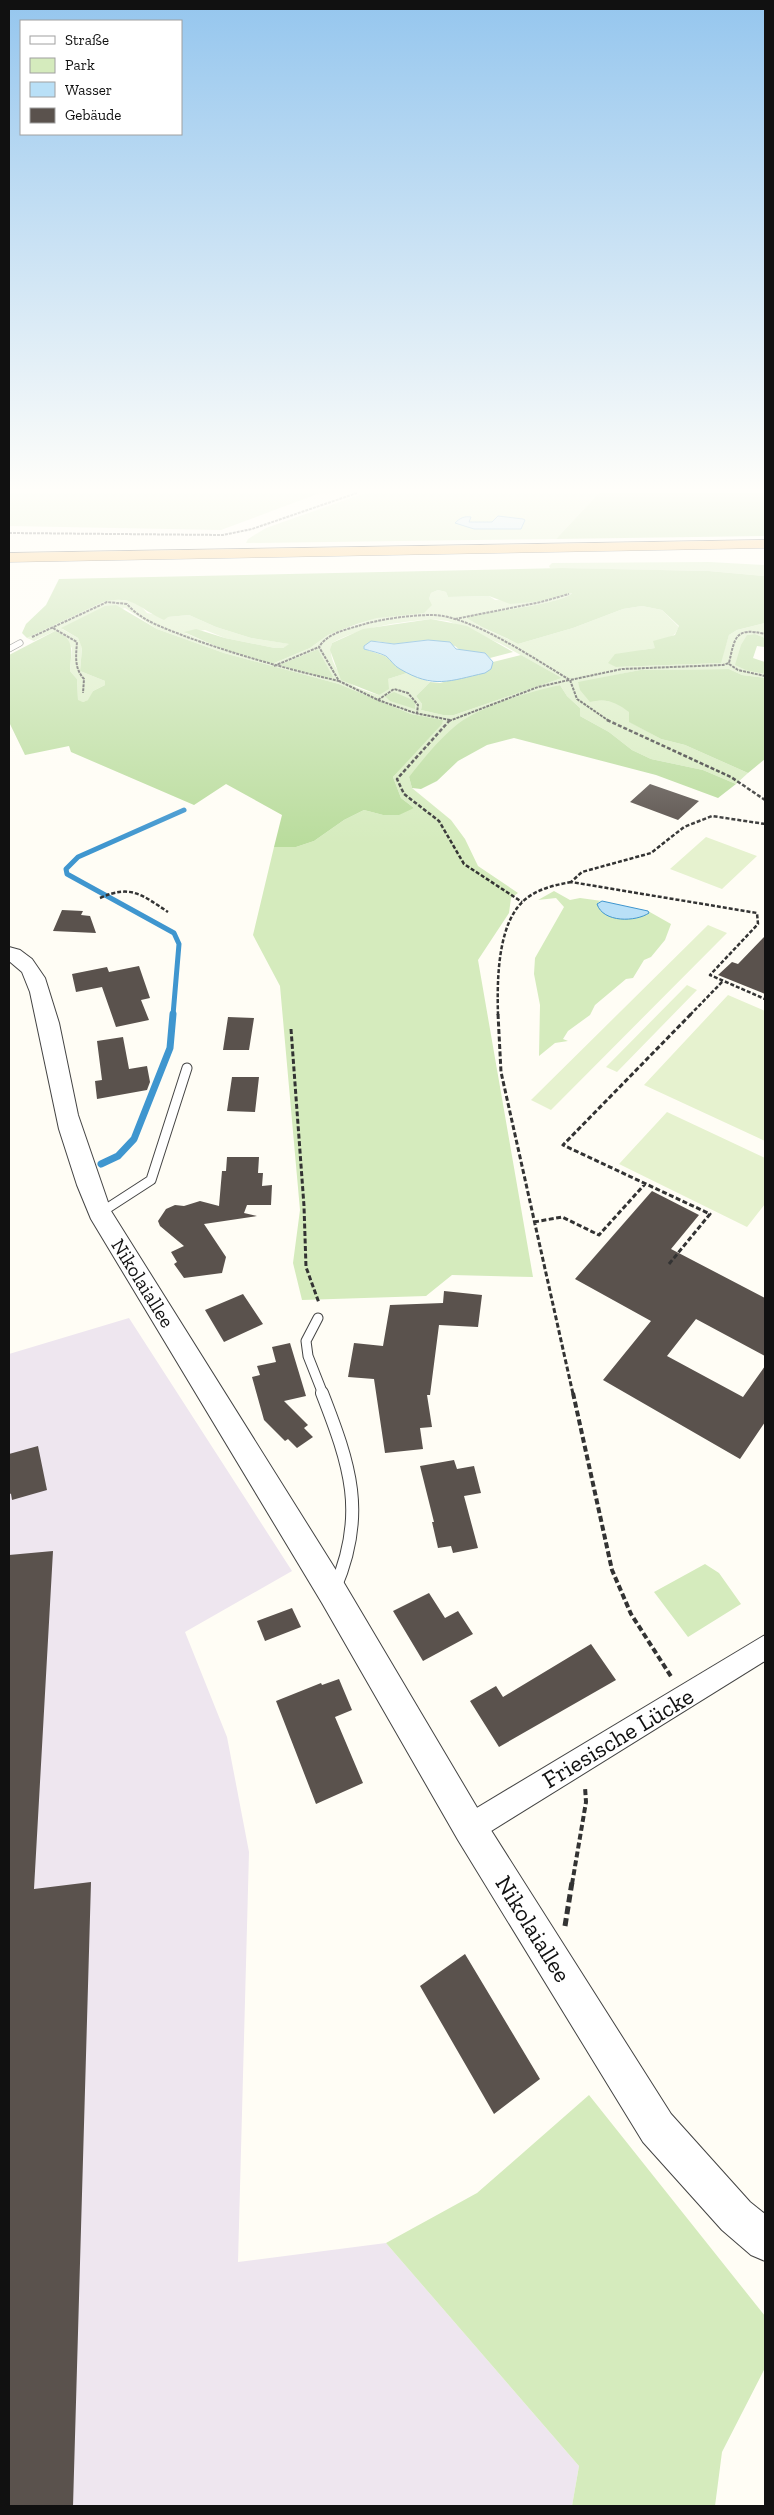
<svg xmlns="http://www.w3.org/2000/svg" width="774" height="2515" font-family="'Zilla Slab',serif">
  <style>
    .industrial { fill: #eee6ef }
    .green { fill: #d5ebbd; fill-rule: evenodd }
    .forest { fill: #b9dc9c }
    .pitch { fill: #e6f2cf }
    .water { fill: #b9e0f7; stroke: #3f96cf }
    .lines { fill: none; stroke-linecap: round; stroke-linejoin: round }
    .stream-far1 { stroke: #3f96cf; stroke-width: 5 }
    .stream { stroke: #3f96cf; stroke-width: 7 }
    .building { fill: #5a524d }
    .service-far2-casing { stroke: #444; stroke-width: 7 }
    .service-far1-casing { stroke: #444; stroke-width: 11 }
    .service-casing { stroke: #444; stroke-width: 14 }
    .minor-casing { stroke: #444; stroke-width: 2 }
    .tertiary-casing { stroke: #444; stroke-width: 2 }
    .trunk-casing { stroke: #222; stroke-width: 1 }
    .path-far4 { stroke: #333; stroke-width: 2; stroke-dasharray: 3 1; stroke-linecap: butt }
    .path-far3 { stroke: #333; stroke-width: 2.5; stroke-dasharray: 4 2; stroke-linecap: butt }
    .path-far2 { stroke: #333; stroke-width: 3; stroke-dasharray: 5 2.5; stroke-linecap: butt }
    .path-far1 { stroke: #333; stroke-width: 4; stroke-dasharray: 6 3; stroke-linecap: butt }
    .path { stroke: #333; stroke-width: 5; stroke-dasharray: 8 4; stroke-linecap: butt }
    .service-far2 { stroke: #fff; stroke-width: 5.5 }
    .service-far1 { stroke: #fff; stroke-width: 9 }
    .service { stroke: #fff; stroke-width: 12 }
    .minor { fill: #fff; fill-rule: evenodd }
    .tertiary { fill: #fff; fill-rule: evenodd }
    .trunk { fill: #f7bc64; fill-rule: evenodd }
    .labels { text-anchor: middle; stroke-width: 5; stroke-linejoin: round; paint-order: stroke }
    .street-label { font-size: 20px; fill: #111; stroke: #fff }
    .near-street-label { font-size: 24px; fill: #111; stroke: #fff }
  </style>
  <rect width="100%" height="100%" fill="#fffdf5"/>
  <path class="industrial" d="M129 1318 292 1571 185 1632 227 1737 249 1852 238 2262 386 2243 579 2466 572 2506H9V1354Z"/>
  <path class="green" d="M9 493H320L221 530 9 526Z
    M365 493H599L556 539 246 543 248 539 266 528Z
    M709 562 765 565V576L709 571 550 568 549 566 552 563Z
    M438 590 446 592 448 597 489 596 495 600 529 601H543L572 593C566 603 490 612 473 615L468 618C482 630 502 635 518 644L573 628 623 609 642 606 662 610 679 627 675 634 655 648 642 650 616 667 720 663 729 635 737 630 765 623V638L755 634 747 635 748 671 765 674V678L742 675 729 669 640 670 578 683 598 700 616 702 630 712V722L661 739 685 745 748 773 736 784 703 770 651 759 632 750 609 732 580 716V708L567 696 560 685 508 701 409 777 412 788 451 820 465 839 478 866 518 893 511 898 509 913 478 960 533 1277 452 1275 426 1296 302 1300 293 1263 300 1210 280 986 253 935 274 847H296L314 841 344 820 364 810 383 815 414 808 401 798 393 777 442 720 411 714 339 684 224 653 157 629 125 608 62 629 78 638 82 647 80 671 105 681V685L93 691 89 700 83 702 78 701 77 679 70 671 72 648 55 631 34 641 27 638 103 602 114 599 129 601 140 605 147 613 168 617 189 615 216 627 251 638 290 644 283 648H275L225 638 205 630 185 633 222 649 272 664 310 648 328 635 429 599 431 593ZM431 619 448 621 501 644 562 678 454 715H443L421 710 422 704 416 696 430 682 407 673 388 679 379 695C370 692 360 690 353 685 339 677 327 658 332 643 363 626 396 623 431 619ZM318 649 332 677 279 665Z
    M554 891 570 900 580 898 602 901 598 902 606 915C623 920 633 918 649 913L648 911 671 924 665 940 651 957 644 960 633 978 626 979 595 1005 590 1015 568 1031 563 1039 568 1041 555 1043 539 1056 540 1005 534 974 535 958 564 907 556 898 538 900Z
    M705 1564 719 1573 741 1604 688 1637 654 1592Z
    M589 2095 765 2316V2368L722 2452 715 2506H572L579 2466 386 2243 477 2193Z"/>
  <path class="forest" d="M599 493H765V536L556 539Z
    M562 568 709 571 765 576V623L737 630 729 635 721 663 616 667 608 663 615 654 655 648 653 641 675 635 679 626 662 610 642 606 623 609 573 628 518 644C502 635 482 629 467 618L473 615C490 612 565 603 572 593L543 601 510 604 489 596 448 597 446 592 438 590 431 593 429 599 432 605 424 613 377 618 357 624 328 635 310 648 272 664 222 649 184 632 196 629 225 638 275 648H283L289 644 251 638 216 627 189 615 168 617 164 620C139 609 133 594 103 602L27 638 22 633 26 624 46 605 59 579Z
    M116 605 157 629 224 653 339 684 411 714 443 720 442 724 393 777 401 798 414 808 399 815H383L364 810 344 820 314 841 296 847H274L282 815 226 784 194 805 71 752 69 746 25 755 9 722V655L55 631C76 639 71 651 70 671L77 679 78 700 83 702 88 700 93 691 105 685V681L80 671 82 648 78 638 61 628 105 606Z
    M431 619 467 626 513 652 490 658 485 653 460 650 455 646 428 640 394 644 376 641 364 649 385 656 407 673 388 679 389 689 379 695 341 680 330 650 332 643 363 629Z
    M755 634 765 638V647L757 646 753 658 765 662V674L748 671 735 665 741 645 747 635Z
    M318 649 333 677 329 679 279 665Z
    M521 655 562 678 454 715H443L421 710 422 704 416 696 430 682 440 683 491 669 493 662Z
    M729 669 742 675 765 678V759L748 773 685 745 661 739 629 722V712C616 702 606 698 590 702L580 690 578 682 640 670Z
    M560 685 567 696 580 708V716L609 732 632 750 651 759 703 770 736 784 718 798 656 775 514 738 487 745 458 761 437 781 421 789 412 788 409 777C424 758 440 738 459 723 482 706 532 691 560 685Z
    M394 692 415 701V709L390 701 385 696Z"/>
  <path class="pitch" d="M706 837 757 856 722 889 670 869Z
    M708 925 727 933 551 1110 531 1100Z
    M687 985 697 990 617 1072 606 1067Z
    M728 995 765 1011V1141L644 1085Z
    M667 1112 765 1158V1204L747 1227 619 1164Z"/>
  <path class="water" d="M498 516 523 519 525 520 521 529H474L455 523C460 518 464 516 471 517L469 522H492Z
    M428 640 450 642 456 649 485 653 493 662 491 669 485 673C449 681 434 689 400 669 394 666 391 660 386 656 380 653 371 651 364 649V646L371 641 394 644Z
    M602 901 648 911 649 913C636 922 603 923 597 904Z"/>
  <g class="lines">
    <path class="stream-far1" d="M173 1015 179 944 174 933 67 874 66 869 78 857 184 810"/>
    <path class="stream" d="M101 1164 118 1156 134 1139 170 1048 173 1014"/>
  </g>
  <path class="building" d="M650 784 699 801 678 820 630 802Z
    M62 910 83 911 81 915 90 916 96 933 53 931Z
    M765 936V994L718 975 732 962 738 964Z
    M139 966 150 998 141 1000 149 1020 116 1027 102 987 76 992 72 974 107 967 109 972Z
    M228 1017 254 1018 249 1050H223Z
    M123 1037 129 1069 147 1066 150 1082 147 1090 97 1099 95 1081 102 1080 97 1041Z
    M232 1077H259L255 1112 227 1111Z
    M227 1157H259L258 1173H263L262 1186 272 1185 271 1205H247L244 1213 257 1216 204 1224 226 1257 222 1273 184 1278 174 1264 177 1262 171 1252 184 1246 160 1226 158 1221 166 1209 175 1205 184 1206 200 1201 219 1206 222 1171H226Z
    M652 1191 699 1215 671 1249 765 1298V1356L696 1319 667 1356 743 1397 765 1366V1422L740 1459 603 1380 651 1321 575 1279Z
    M444 1291 482 1295 478 1327 439 1325 430 1395H427L432 1427 420 1428 423 1449 385 1453 374 1379 348 1377 354 1343 383 1346 390 1305 443 1303Z
    M243 1294 263 1324 224 1342 205 1310Z
    M290 1343 306 1396 284 1401 308 1425 304 1428 313 1437 297 1448 288 1439 285 1441 264 1420 252 1377 260 1375 257 1366 276 1362 272 1347Z
    M38 1446 47 1490 12 1500 11 1494 9 1493V1454Z
    M454 1460 457 1469 474 1466 481 1493 464 1496 478 1548 453 1553 451 1546 438 1548 432 1522H434L420 1466Z
    M53 1551 34 1889 91 1882 73 2506H9V1555Z
    M429 1593 445 1618 458 1611 473 1634 423 1661 393 1611Z
    M292 1608 301 1627 265 1641 257 1621Z
    M591 1644 616 1680 499 1747 470 1701 496 1686 503 1697Z
    M339 1679 352 1710 335 1717 363 1783 316 1804 276 1701 321 1683 322 1685Z
    M465 1954 540 2079 494 2114 420 1986Z"/>
  <g class="lines">
    <defs>
      <path id="service-far2" d="M9 649 20 643"/>
      <path id="service-far1" d="M100 1213 151 1180 187 1068
        M318 1318 306 1341 308 1356 323 1394"/>
      <path id="service" d="M322 1393C350 1465 367 1514 335 1588"/>
      <path id="minor" d="M765 1635V1661L480 1838 470 1842 460 1838 456 1828 460 1818Z"/>
      <path id="tertiary" d="M9 947 20 950 32 959 45 978 59 1023 78 1115 111 1211 344 1583 482 1816 671 2114 750 2202 765 2214V2261L751 2255 722 2230 643 2142 458 1840 322 1603 91 1219 77 1185 59 1129 30 992 22 972 9 961Z"/>
      <path id="trunk" d="M765 540V548L9 562V553Z"/>
    </defs>
    <use href="#service-far2" class="service-far2-casing"/>
    <use href="#service-far1" class="service-far1-casing"/>
    <use href="#service" class="service-casing"/>
    <use href="#minor" class="minor-casing"/>
    <use href="#tertiary" class="tertiary-casing"/>
    <use href="#trunk" class="trunk-casing"/>
    <path class="path-far4" d="M9 533 223 535 252 529 357 493
      M455 619 541 602 569 594
      M53 628 77 642C76 656 74 668 84 679L83 693
      M32 637 107 602 127 604C141 621 167 629 187 637 237 655 287 669 339 681
      M729 664 738 670 765 676
      M274 666 319 647
      M378 700 394 689 408 693 418 705 417 713
      M450 720 415 713 378 700 339 681 319 647C327 634 344 630 358 626 380 619 410 615 433 615 472 616 536 660 570 680
      M449 721 538 687 569 680
      M609 721 577 699 570 680 622 669 723 665 729 663C735 637 735 627 765 634"/>
    <path class="path-far3" d="M450 720 397 779 404 794 439 821 464 864 522 902
      M607 720 731 777 765 800
      M765 824 712 816 684 827 651 853 582 872 571 882 757 913 758 924 710 975 765 999
      M100 898C131 884 142 895 168 912
      M498 1015C497 981 497 920 527 898 540 888 556 885 571 882
      M690 1015 723 981"/>
    <path class="path-far2" d="M498 1014 501 1072 573 1394
      M291 1029 304 1206 306 1267 319 1303
      M534 1222 562 1217 599 1235 645 1184
      M669 1264 710 1214 563 1145 691 1014"/>
    <path class="path-far1" d="M573 1393 612 1570 631 1614 672 1678
      M572 1884 586 1802 585 1787"/>
    <path class="path" d="M565 1926 572 1882"/>
    <use href="#service-far2" class="service-far2"/>
    <use href="#service-far1" class="service-far1"/>
    <use href="#service" class="service"/>
    <use href="#minor" class="minor"/>
    <use href="#tertiary" class="tertiary"/>
    <use href="#trunk" class="trunk"/>
  </g>
  <linearGradient id="sky" x2="0" y2="1"><stop stop-color="#95c6ee"/><stop offset="0.58" stop-color="#fffefa"/><stop offset="1" stop-color="#fffefa" stop-opacity="0"/></linearGradient>
  <rect width="774" height="845" fill="url(#sky)"/>
  <g class="labels">
    <g class="street-label">
      <text transform="translate(143 1283) rotate(58)" y="7">Nikolaiallee</text>
    </g>
    <g class="near-street-label">
      <text transform="translate(618 1738) rotate(-31)" y="8">Friesische Lücke</text>
      <text transform="translate(533 1929) rotate(58)" y="8">Nikolaiallee</text>
    </g>
  </g>
  <rect width="774" height="2515" fill="none" stroke="#111111" stroke-width="20"/>
  <rect x="20" y="20" width="162" height="115" fill="#ffffff" stroke="#a0a0a0"/>
  <rect x="30" y="36" width="25" height="8" fill="#ffffff" stroke="#a0a0a0"/>
  <text x="65" y="45" font-size="15" fill="#111111">Straße</text>
  <rect x="30" y="58" width="25" height="15" fill="#d5ebbd" stroke="#a0a0a0"/>
  <text x="65" y="70" font-size="15" fill="#111111">Park</text>
  <rect x="30" y="82" width="25" height="15" fill="#b9e0f7" stroke="#a0a0a0"/>
  <text x="65" y="95" font-size="15" fill="#111111">Wasser</text>
  <rect x="30" y="108" width="25" height="15" fill="#5a524d" stroke="#a0a0a0"/>
  <text x="65" y="120" font-size="15" fill="#111111">Gebäude</text>
</svg>
